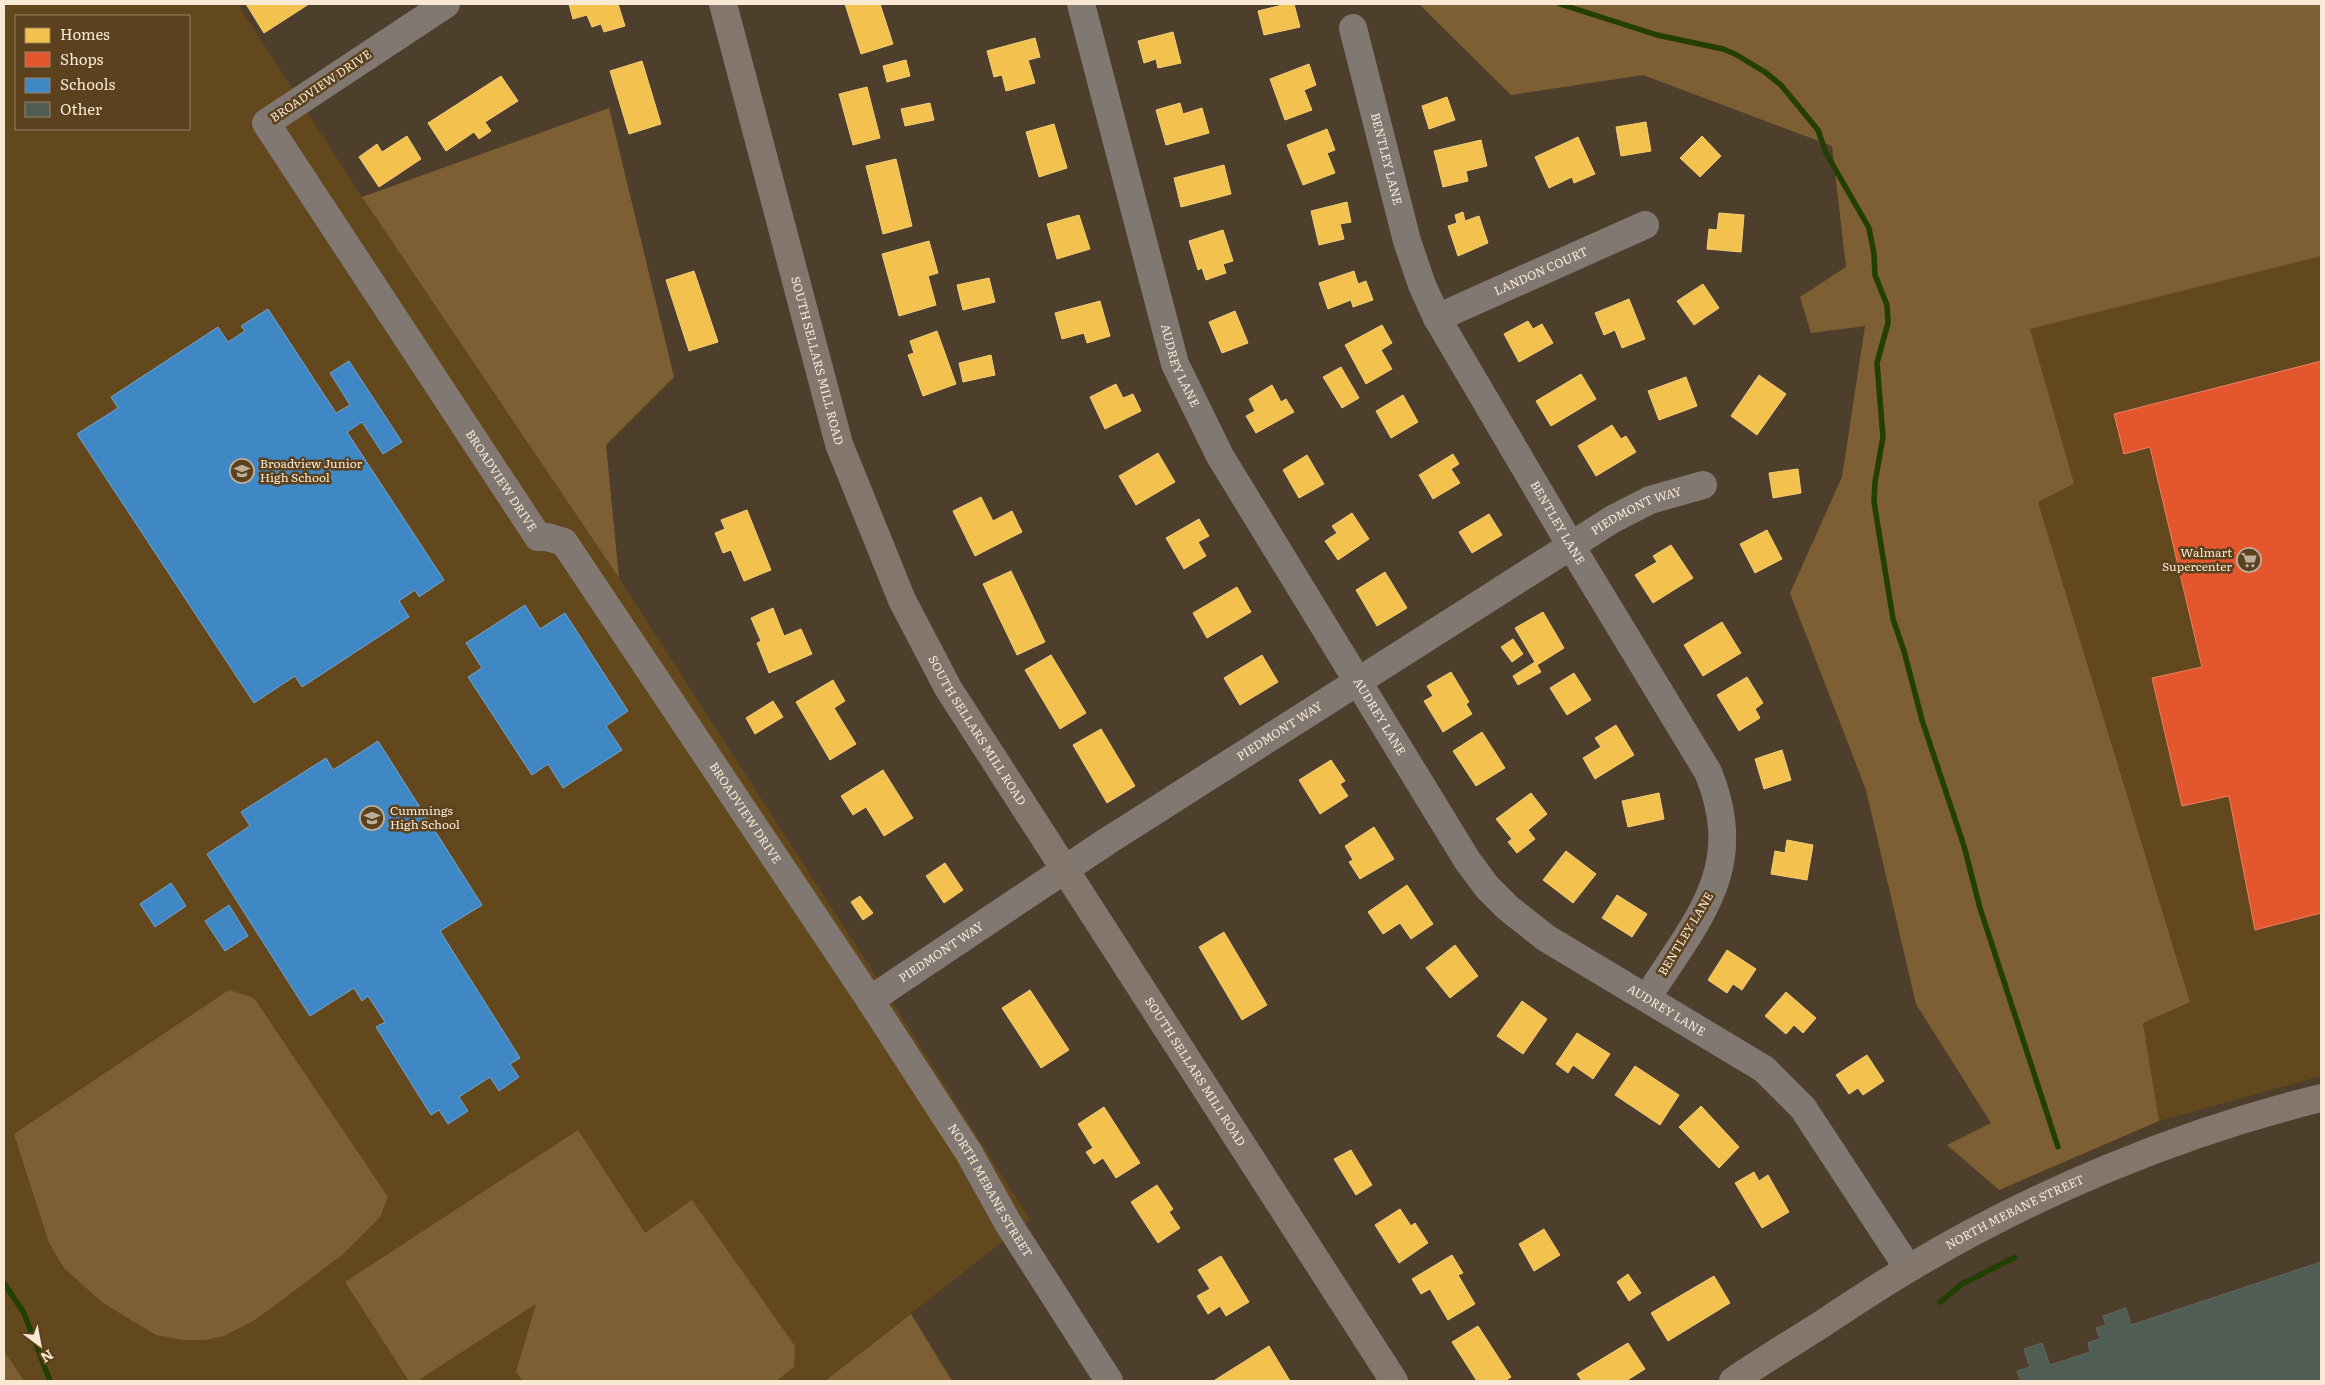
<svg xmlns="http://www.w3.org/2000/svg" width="2325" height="1385" font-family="Literata,serif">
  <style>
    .built { fill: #63471d; fill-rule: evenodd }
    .green { fill: #7e5f33 }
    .homes { fill: #f2c14e; stroke: #f4cd76 }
    .shops { fill: #e4572e; stroke: #ea8260 }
    .schools { fill: #3f88c5; stroke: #76a5ca }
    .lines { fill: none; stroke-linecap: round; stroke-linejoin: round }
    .stream { stroke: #233f04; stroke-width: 5.5 }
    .building { fill: #4f5d54; stroke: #64685f }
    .minor { stroke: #827872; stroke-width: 28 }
    .major { stroke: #83766d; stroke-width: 28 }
    .labels { text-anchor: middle; stroke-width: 5; stroke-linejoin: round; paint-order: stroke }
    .street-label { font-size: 12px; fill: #f8e8d4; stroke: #5b411d }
    .poi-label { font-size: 12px; fill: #f8e8d4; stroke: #5b411d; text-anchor: start }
  </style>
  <rect width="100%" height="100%" fill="#4d3f2b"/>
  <path class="built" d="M4 4H238L362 197 619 578 893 1003 1030 1220 825 1381H4ZM16 16H189V129H16Z
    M2321 127V1076L2159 1121 2143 1023 2190 1001 2038 502 2073 485 1997 211Z"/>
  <path class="green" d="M1419 4H2321V256L2030 329 2074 484 2038 502 2190 1002 2143 1023 2159 1121 1999 1190 1947 1145 1991 1123 1916 1004 1866 790 1790 593 1842 477 1865 326 1811 333 1800 297 1846 267 1832 146 1643 75 1511 95Z
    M609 108 674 377 606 445 619 578 362 197Z
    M229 990 254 998 388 1197 380 1217 342 1255 255 1320 224 1336 204 1340H183L156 1335 103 1303 64 1268 49 1243 14 1134Z
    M578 1130 645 1233 692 1200 795 1346 794 1367 776 1381H523L516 1372 536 1304 417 1381H409L345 1282Z
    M911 1314 952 1381H825Z
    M4 1351 24 1381H4Z"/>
  <path class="homes" d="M246 4H309L264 33Z
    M569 4H618L625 26 604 32 601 24 592 27 587 15 573 19Z
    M845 4H880L893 44 861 54Z
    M1287 4H1294L1300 27 1264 35 1258 11Z
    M1173 32 1181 63 1158 68 1156 59 1144 63 1138 41Z
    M1035 38 1040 57 1028 60 1035 83 1006 91 1002 75 994 77 987 51Z
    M906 60 910 76 887 82 883 66Z
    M642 61 661 124 629 134 610 71Z
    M1309 64 1316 85 1304 90 1312 110 1285 120 1270 79Z
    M501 76 518 101 485 122 491 131 479 139 474 132 446 151 428 123Z
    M867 87 880 138 853 145 839 94Z
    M1447 97 1455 120 1429 129 1422 106Z
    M930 103 934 120 905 126 901 109Z
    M1180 103 1183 114 1202 108 1209 133 1166 145 1156 110Z
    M1646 122 1651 151 1621 156 1616 127Z
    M1054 124 1067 168 1039 177 1026 132Z
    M1327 129 1335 150 1327 153 1335 173 1303 185 1287 145Z
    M407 136 421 159 379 187 359 157 377 144 382 152Z
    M1702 136 1721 156 1700 177 1680 158Z
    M1578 137 1595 174 1574 183 1572 177 1549 188 1535 157Z
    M1481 140 1487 166 1466 171 1468 181 1443 187 1434 151Z
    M896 159 912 226 883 234 866 166Z
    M1224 165 1231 194 1181 207 1174 178Z
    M1347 202 1351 222 1340 224 1344 239 1319 245 1311 211Z
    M1463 212 1465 221 1479 216 1488 243 1458 256 1448 226 1457 223 1455 215Z
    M1719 213 1744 215 1741 252 1707 249 1709 229 1717 230Z
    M1079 215 1090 249 1057 259 1047 224Z
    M1223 230 1233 261 1223 264 1226 273 1206 280 1202 268 1198 270 1189 241Z
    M929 241 938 273 928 276 936 305 899 316 882 254Z
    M694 271 718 342 689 351 666 280Z
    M1354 271 1358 284 1366 281 1373 300 1353 307 1351 300 1328 309 1319 283Z
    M989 278 995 302 963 310 957 285Z
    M1703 284 1719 308 1694 325 1677 301Z
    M1629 299 1645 339 1622 348 1615 330 1604 335 1595 313Z
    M1100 301 1110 336 1087 343 1084 333 1062 339 1055 313Z
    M1235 311 1248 343 1222 353 1209 322Z
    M1528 321 1533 329 1542 324 1553 343 1519 362 1504 334Z
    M1382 325 1392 343 1381 350 1392 369 1366 384 1345 345Z
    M937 331 956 384 923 396 908 355 914 353 910 341Z
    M991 355 995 375 963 382 959 363Z
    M1341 367 1359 398 1342 408 1323 377Z
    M1581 374 1596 399 1551 426 1536 401Z
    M1759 375 1786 394 1757 435 1731 416Z
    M1686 377 1697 406 1659 420 1648 391Z
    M1116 384 1123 398 1133 394 1141 411 1105 429 1090 397Z
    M1272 385 1281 402 1286 399 1294 412 1256 433 1246 416 1255 411 1249 399Z
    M1403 395 1418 422 1391 438 1376 411Z
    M1612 425 1621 439 1626 436 1636 452 1596 476 1578 446Z
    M1158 453 1175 482 1136 505 1119 476Z
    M1453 454 1459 464 1451 469 1460 483 1433 499 1419 475Z
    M1307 455 1324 484 1299 498 1283 470Z
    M1798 469 1801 493 1773 498 1769 473Z
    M981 497 993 521 1012 511 1022 532 975 556 953 511Z
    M747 510 771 570 744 581 731 550 723 553 715 533 725 529 721 520Z
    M1352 513 1369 539 1338 560 1325 541 1337 533 1332 526Z
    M1489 514 1502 535 1472 553 1459 532Z
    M1199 519 1209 536 1198 542 1206 556 1184 569 1166 538Z
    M1767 530 1782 559 1755 573 1740 544Z
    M1671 545 1693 578 1653 603 1635 575 1657 562 1653 556Z
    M1011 571 1045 642 1017 655 983 584Z
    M1385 572 1407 608 1377 626 1356 590Z
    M1237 587 1251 612 1207 638 1193 613Z
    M773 608 784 636 801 629 812 654 769 673 757 643 761 641 751 618Z
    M1543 612 1564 648 1537 665 1541 672 1518 685 1513 676 1535 662 1515 628Z
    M1722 622 1741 653 1703 676 1684 645Z
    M1513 639 1523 654 1512 662 1501 647Z
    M1051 655 1086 713 1060 729 1025 670Z
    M1262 655 1278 682 1240 705 1224 678Z
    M1451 672 1469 702 1466 704 1472 714 1443 732 1424 701 1433 696 1427 686Z
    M1574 673 1591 700 1567 715 1550 688Z
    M1747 677 1763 703 1755 709 1760 718 1739 731 1717 695Z
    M833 680 845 701 834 708 856 744 830 760 796 702Z
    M773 701 783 717 755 734 746 718Z
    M1616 725 1634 755 1595 779 1583 758 1601 747 1595 738Z
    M1101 729 1135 786 1107 803 1073 745Z
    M1482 732 1505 768 1476 786 1453 751Z
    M1782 750 1791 780 1764 789 1755 759Z
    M1331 760 1345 781 1340 784 1348 796 1320 814 1299 780Z
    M883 770 913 818 884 836 866 807 853 815 841 796Z
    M1531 793 1547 814 1528 830 1535 839 1517 853 1508 842 1512 839 1496 819Z
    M1659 793 1664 819 1628 827 1622 801Z
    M1374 827 1394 859 1360 879 1349 862 1353 860 1345 846Z
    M1787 840 1813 845 1807 880 1771 874 1775 851 1785 853Z
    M1566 851 1596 874 1573 903 1543 880Z
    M945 863 963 890 944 903 926 876Z
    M1407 885 1433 924 1411 939 1400 923 1383 934 1368 912Z
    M1617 895 1647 914 1632 937 1602 918Z
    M860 896 873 913 863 920 851 902Z
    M1224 932 1267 1005 1242 1020 1199 947Z
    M1455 945 1478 976 1450 998 1426 968Z
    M1727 950 1756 969 1742 990 1733 984 1727 993 1708 980Z
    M1030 990 1069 1050 1041 1068 1002 1008Z
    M1786 992 1816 1018 1803 1033 1794 1025 1786 1034 1765 1016Z
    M1522 1001 1547 1019 1523 1054 1497 1036Z
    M1577 1033 1610 1054 1593 1079 1573 1065 1568 1073 1556 1064Z
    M1867 1055 1884 1081 1863 1095 1858 1088 1849 1094 1836 1075Z
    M1635 1066 1679 1095 1660 1125 1615 1095Z
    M1701 1106 1739 1147 1719 1168 1679 1127Z
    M1104 1107 1140 1163 1116 1178 1103 1158 1094 1164 1086 1152 1093 1148 1078 1124Z
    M1351 1150 1372 1185 1356 1195 1334 1159Z
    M1754 1172 1759 1181 1768 1175 1789 1212 1762 1228 1735 1183Z
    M1157 1185 1173 1209 1169 1212 1180 1228 1158 1243 1131 1202Z
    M1400 1209 1411 1226 1415 1223 1428 1243 1399 1263 1375 1225Z
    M1544 1229 1560 1255 1534 1271 1519 1244Z
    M1452 1255 1463 1273 1458 1275 1475 1304 1448 1320 1430 1289 1421 1294 1412 1279Z
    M1221 1256 1249 1302 1226 1316 1220 1306 1208 1314 1197 1296 1210 1289 1198 1270Z
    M1628 1274 1641 1293 1629 1301 1617 1282Z
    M1714 1276 1730 1303 1668 1341 1651 1313Z
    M1478 1326 1511 1377 1505 1381H1477L1452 1342Z
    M1628 1343 1645 1369 1626 1381H1582L1577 1374Z
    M1269 1346 1290 1381H1216L1215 1380Z"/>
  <path class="shops" d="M2321 361V913L2255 930 2229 796 2182 806 2152 678 2202 667 2150 447 2124 454 2114 414Z"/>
  <path class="schools" d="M268 309 336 413 350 405 330 373 349 361 402 442 383 454 362 422 347 432 444 580 419 597 415 590 399 601 409 617 302 687 295 676 254 703 77 434 118 408 111 397 218 327 228 342 245 331 241 326Z
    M525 605 540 629 565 613 628 711 606 726 622 750 563 788 548 764 532 775 468 677 482 668 466 643Z
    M378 741 482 905 440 931 520 1058 510 1064 519 1077 499 1091 490 1077 459 1097 468 1111 448 1124 439 1110 431 1115 376 1027 385 1022 368 996 362 1001 354 988 310 1016 207 854 250 826 241 812 326 758 333 770Z
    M171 883 186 906 155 927 140 904Z
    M229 905 248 936 225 951 205 921Z"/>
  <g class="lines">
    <path class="stream" d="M1560 4 1657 35 1723 49 1735 54 1765 72 1781 85 1818 130 1826 153 1869 228 1874 254 1875 275 1887 305 1888 323 1877 363 1883 437 1875 482 1874 502 1893 619 1904 651 1922 720 1964 846 1980 908 2058 1147
      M4 1283 24 1313 50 1381
      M1940 1302 1962 1284 2015 1257"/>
  </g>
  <path class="building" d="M2321 1262V1381H2021L2017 1371 2030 1367 2024 1349 2042 1343 2050 1365 2090 1352 2088 1343 2100 1339 2096 1328 2106 1325 2103 1316 2126 1308 2131 1325Z"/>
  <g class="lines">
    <g class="minor">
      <path id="s1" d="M446 4 266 123 538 537H547L564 542 870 1000 969 1153 1008 1223 1109 1381"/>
      <path id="s2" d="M1081 4 1175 364 1220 456 1467 860 1487 887 1508 908 1546 938 1764 1069 1803 1108 1908 1268"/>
      <path id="s3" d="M1353 28 1407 241 1422 285 1437 318 1571 546 1708 772C1748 869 1697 919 1647 998"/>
      <path id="s4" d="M1437 318 1645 225"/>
      <path id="s5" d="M870 1000 1106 842 1613 519 1650 500 1703 485"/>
    </g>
    <g class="major">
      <path id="s6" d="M723 4 839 444 902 600 948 688 1394 1381"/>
      <path id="s7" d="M1733 1381C1762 1361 1792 1343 1822 1324 1851 1305 1879 1286 1908 1269 2034 1193 2179 1133 2321 1098"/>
    </g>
  </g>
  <defs>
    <symbol id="school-ring" viewBox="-11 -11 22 22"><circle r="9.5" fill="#5b411d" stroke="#bcad99" stroke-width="1.5"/><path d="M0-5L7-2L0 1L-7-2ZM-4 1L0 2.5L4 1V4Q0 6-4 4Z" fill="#bcad99"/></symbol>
    <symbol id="supermarket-ring" viewBox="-11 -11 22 22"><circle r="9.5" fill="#5b411d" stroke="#bcad99" stroke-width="1.5"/><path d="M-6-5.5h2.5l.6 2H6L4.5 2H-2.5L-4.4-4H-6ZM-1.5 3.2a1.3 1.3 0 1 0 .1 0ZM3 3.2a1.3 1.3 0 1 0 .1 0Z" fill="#bcad99"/></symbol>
  </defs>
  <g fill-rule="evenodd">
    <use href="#school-ring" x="228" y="457" width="28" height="28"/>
    <use href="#supermarket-ring" x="2235" y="546" width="28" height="28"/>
    <use href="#school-ring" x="358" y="804" width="28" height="28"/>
  </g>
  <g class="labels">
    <g class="street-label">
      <text transform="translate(321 86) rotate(-34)" y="4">BROADVIEW DRIVE</text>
      <text dy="4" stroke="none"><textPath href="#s3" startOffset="135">BENTLEY LANE</textPath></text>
      <text dy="4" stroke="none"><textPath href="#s4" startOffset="114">LANDON COURT</textPath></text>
      <text dy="4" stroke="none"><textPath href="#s6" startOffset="369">SOUTH SELLARS MILL ROAD</textPath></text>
      <text dy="4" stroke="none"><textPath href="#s2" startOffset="375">AUDREY LANE</textPath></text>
      <text dy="4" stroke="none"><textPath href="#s1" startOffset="644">BROADVIEW DRIVE</textPath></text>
      <text dy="4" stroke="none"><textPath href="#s5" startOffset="910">PIEDMONT WAY</textPath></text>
      <text dy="4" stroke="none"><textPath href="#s3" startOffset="540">BENTLEY LANE</textPath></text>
      <text dy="4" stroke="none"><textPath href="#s2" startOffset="780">AUDREY LANE</textPath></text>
      <text dy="4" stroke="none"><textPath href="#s6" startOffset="774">SOUTH SELLARS MILL ROAD</textPath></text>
      <text dy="4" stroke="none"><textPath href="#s5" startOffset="490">PIEDMONT WAY</textPath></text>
      <text dy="4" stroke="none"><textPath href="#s1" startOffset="1064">BROADVIEW DRIVE</textPath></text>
      <text transform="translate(1686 934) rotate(-59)" y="4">BENTLEY LANE</text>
      <text dy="4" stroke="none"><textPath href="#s5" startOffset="86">PIEDMONT WAY</textPath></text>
      <text dy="4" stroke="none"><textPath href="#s2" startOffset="1200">AUDREY LANE</textPath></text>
      <text dy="4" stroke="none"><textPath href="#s6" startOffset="1179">SOUTH SELLARS MILL ROAD</textPath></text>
      <text dy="4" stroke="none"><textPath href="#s1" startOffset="1514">NORTH MEBANE STREET</textPath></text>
      <text dy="4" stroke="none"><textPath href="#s7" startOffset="329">NORTH MEBANE STREET</textPath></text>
    </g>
    <g class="poi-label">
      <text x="260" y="468">Broadview Junior<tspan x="260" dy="14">High School</tspan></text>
      <text x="2232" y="557" text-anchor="end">Walmart<tspan x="2232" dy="14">Supercenter</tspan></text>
      <text x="390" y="815">Cummings<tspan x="390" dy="14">High School</tspan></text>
    </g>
  </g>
  <rect width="2325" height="1385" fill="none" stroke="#f8e8d4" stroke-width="10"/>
  <rect x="15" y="15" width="175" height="115" fill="#5b411d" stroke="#9a8466"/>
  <rect x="25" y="28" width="25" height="15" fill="#f2c14e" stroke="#9a8466"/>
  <text x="60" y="40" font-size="15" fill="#f8e8d4">Homes</text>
  <rect x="25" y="52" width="25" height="15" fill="#e4572e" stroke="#9a8466"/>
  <text x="60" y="65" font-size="15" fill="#f8e8d4">Shops</text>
  <rect x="25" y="78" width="25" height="15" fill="#3f88c5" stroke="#9a8466"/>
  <text x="60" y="90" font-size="15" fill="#f8e8d4">Schools</text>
  <rect x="25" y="102" width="25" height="15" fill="#4f5d54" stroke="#9a8466"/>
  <text x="60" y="115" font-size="15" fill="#f8e8d4">Other</text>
  <g transform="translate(40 1345) rotate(148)" stroke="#5b411d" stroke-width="4" paint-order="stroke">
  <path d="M0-4L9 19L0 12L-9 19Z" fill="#f8e8d4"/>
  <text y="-8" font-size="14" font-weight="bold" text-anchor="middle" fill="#f8e8d4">N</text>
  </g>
</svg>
